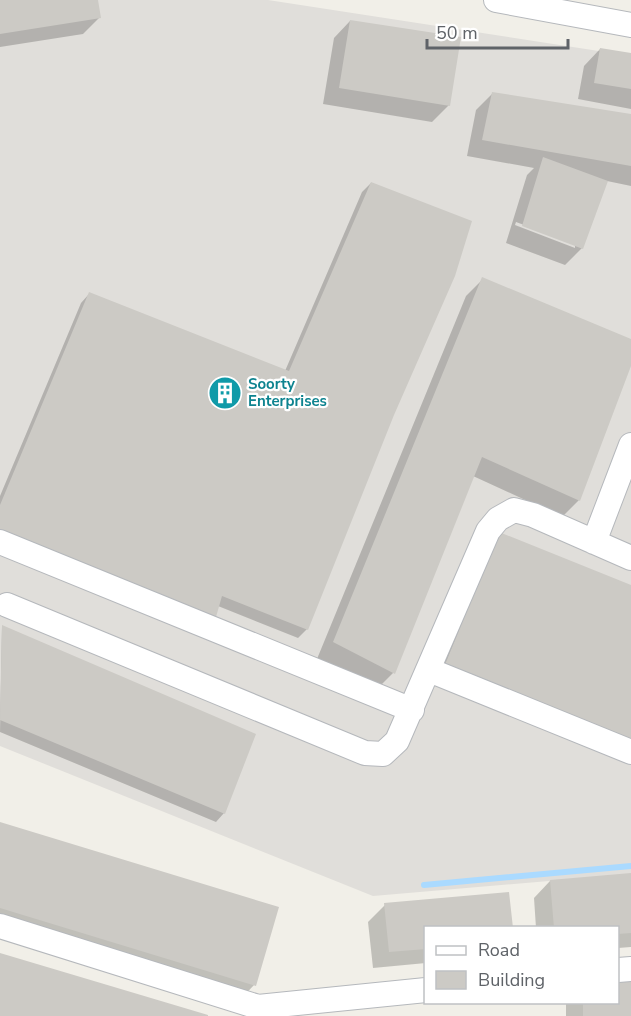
<svg xmlns="http://www.w3.org/2000/svg" width="631" height="1016" font-family="'Nunito Sans',sans-serif">
  <style>
    .industrial { fill: #e0deda }
    .shadow { fill: #0003; fill-rule: evenodd }
    .lines { fill: none; stroke-linecap: round; stroke-linejoin: round }
    .stream { stroke: #aadaff; stroke-width: 6 }
    .building { fill: #cccac5 }
    .minor-casing { stroke: #b5b8bc; stroke-width: 26 }
    .minor { stroke: #fff; stroke-width: 24 }
    .labels { text-anchor: middle; stroke-width: 4.5; stroke-linejoin: round; paint-order: stroke }
    .culture-label { font-size: 15px; font-weight: bold; fill: #0d838f; stroke: #fff; text-anchor: start }
  </style>
  <rect width="100%" height="100%" fill="#f1efe8"/>
  <path class="industrial" d="M26 0H268L631 56V874L373 896 0 746V4Z"/>
  <path class="shadow" d="M0 0H97L100 17 83 34 0 47Z
    M350 21 449 105 432 122 323 104 334 38Z
    M600 49 631 55V109L578 99 584 66Z
    M493 93 631 116V186L607 181 582 248 565 265 506 243 527 175 534 168 467 156 476 110ZM516 222 575 244V248L515 225Z
    M371 183 392 414 307 629 298 638 218 606 215 617 206 625 0 544V496L81 303 89 294 285 371 362 192Z
    M483 279 631 341V362L579 500 562 517 473 476 393 673 377 689 317 659 466 296Z
    M491 542 631 587V751L437 676Z
    M2 627 224 813 216 822 0 732Z
    M0 823 254 985 238 1002 0 929Z
    M631 875V947L618 948V928H536L534 898 550 881Z
    M385 905 426 928V963L373 968 368 922Z
    M618 973 631 1016H566V1002H618Z"/>
  <g class="lines">
    <path class="stream" d="M424 885 631 866"/>
  </g>
  <path class="building" d="M0 0H98L101 18 0 34Z
    M350 20 461 37 450 106 339 88Z
    M600 48 631 53V89L594 83Z
    M492 92 631 114V166L482 140Z
    M543 157 608 181 583 249 522 226Z
    M371 182 472 221 455 276 394 415 308 630 222 596 216 617 0 533V505L89 292 289 371Z
    M482 277 631 339V366L580 501 482 457 395 674 333 642Z
    M499 532 631 585V739L444 667Z
    M2 625 256 734 225 814 0 720Z
    M0 822 279 907 256 986 0 908Z
    M631 873V933L618 934V928H554L550 880Z
    M509 892 513 928H426V949L389 952 384 903Z
    M0 953 208 1015V1016H0Z
    M631 971V1016H583V1002H618V972Z"/>
  <g class="lines">
    <defs>
      <path id="minor" d="M496 0 631 25
        M0 542 412 710
        M594 542 631 445
        M7 605 365 753 383 754 397 741 488 531 498 519 514 510 533 515 631 558
        M429 670 631 752
        M0 926 258 1007 426 990
        M618 970 631 969"/>
    </defs>
    <use href="#minor" class="minor-casing"/>
    <use href="#minor" class="minor"/>
  </g>
  <defs>
    <symbol id="building-disc" viewBox="-11 -11 22 22"><circle r="9.5" fill="#0f9aa8" stroke="#fff"/><path d="M-4-6H4V6H1V3H-1V6H-4ZM-2.5-4.3h1.7v1.8h-1.7ZM.8-4.3h1.7v1.8H.8ZM-2.5-1h1.7V.8h-1.7ZM.8-1h1.7V.8H.8Z" fill="#fff"/></symbol>
  </defs>
  <g fill-rule="evenodd">
    <use href="#building-disc" x="206" y="374" width="38" height="38"/>
  </g>
  <g class="labels">
    <g class="culture-label">
      <text x="248" y="389">Soorty<tspan x="248" dy="17">Enterprises</tspan></text>
    </g>
  </g>
  <rect x="424" y="926" width="195" height="78" fill="#ffffff" stroke="#bfc1c3" stroke-width="1.5"/>
  <rect x="436" y="946" width="30" height="9" fill="#ffffff" stroke="#bfc1c3" stroke-width="1.5"/>
  <text x="478" y="956" font-size="18" fill="#5f6368">Road</text>
  <rect x="436" y="971" width="30" height="18" fill="#cccac5" stroke="#bfc1c3" stroke-width="1.5"/>
  <text x="478" y="986" font-size="18" fill="#5f6368">Building</text>
  <path d="M427 39v9h141v-9" fill="none" stroke="#5f6368" stroke-width="3"/>
  <text x="436" y="39" font-size="18" fill="#5f6368" stroke="#ffffff" stroke-width="4.5" paint-order="stroke">50 m</text>
</svg>
